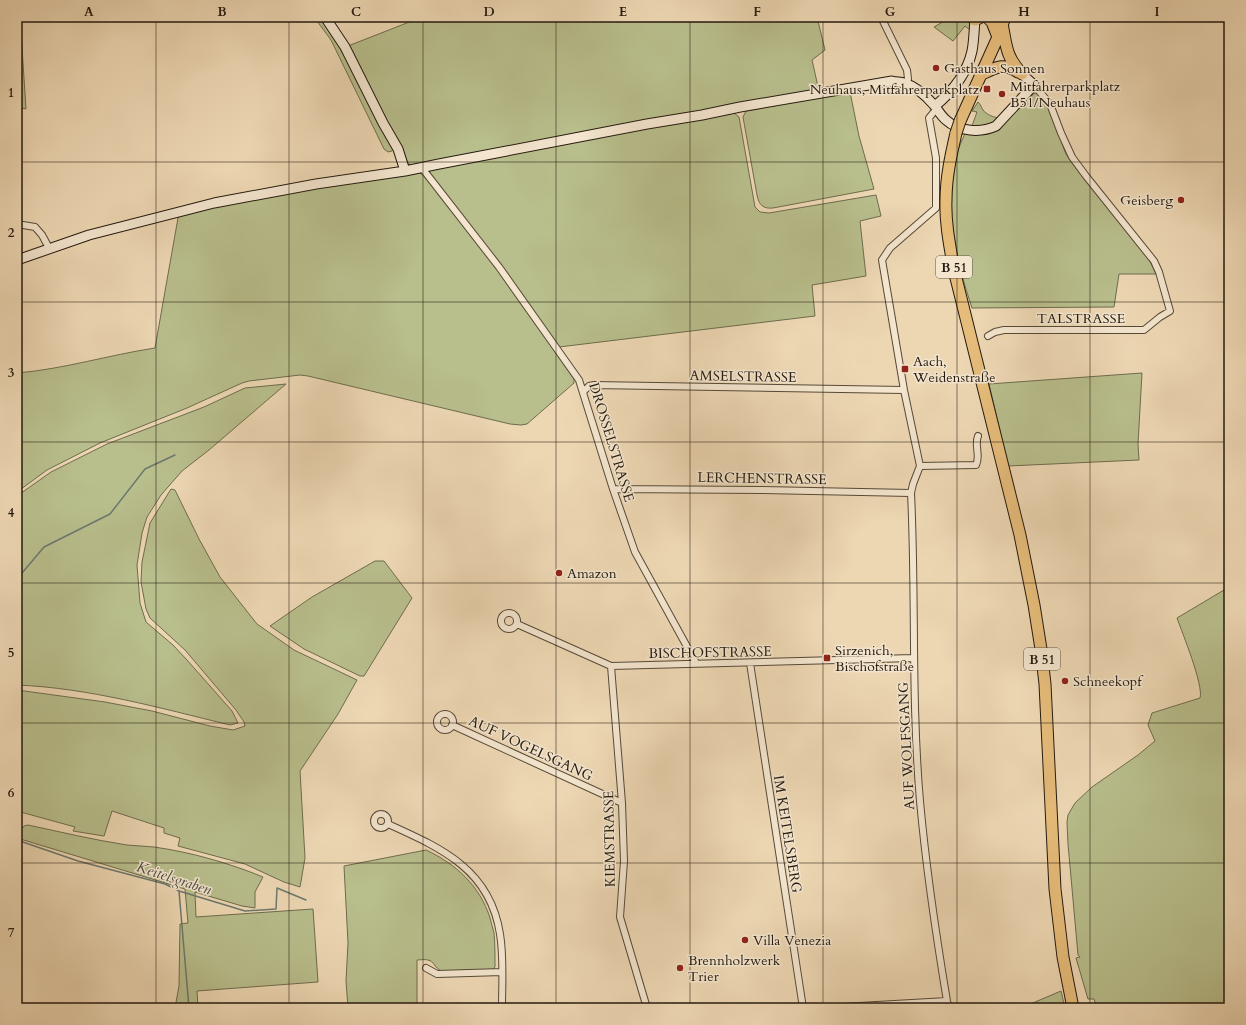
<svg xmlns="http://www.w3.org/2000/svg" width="1246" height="1025" font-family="Cardo,serif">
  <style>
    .green { fill: #b8be8c; stroke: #6e6c4e }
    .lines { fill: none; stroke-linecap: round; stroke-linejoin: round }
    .stream { stroke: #6b796f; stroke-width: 1.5 }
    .street-casing { stroke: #574938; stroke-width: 8 }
    .secondary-casing { stroke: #251a0f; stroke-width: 11 }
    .highway-casing { stroke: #251a0f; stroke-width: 13 }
    .street { stroke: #f3e5ce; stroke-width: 6 }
    .secondary { stroke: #f3e5ce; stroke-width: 9 }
    .highway { stroke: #e6bc7a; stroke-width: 11 }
    .highway-bridge-casing { stroke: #251a0f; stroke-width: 13; stroke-linecap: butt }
    .highway-bridge { stroke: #e6bc7a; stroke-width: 11 }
    .grid { fill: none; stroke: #251a0f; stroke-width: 1; stroke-opacity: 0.55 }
    .poi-dot { fill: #8f2418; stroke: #f3e5ce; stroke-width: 1.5 }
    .labels { text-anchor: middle; stroke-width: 3; stroke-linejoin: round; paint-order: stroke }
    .shield { fill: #f3e5ce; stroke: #635748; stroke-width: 1 }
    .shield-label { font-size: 13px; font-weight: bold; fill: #251a0f }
    .poi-label { font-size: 14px; fill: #251a0f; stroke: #f3e5ce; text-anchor: start }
    .street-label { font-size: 14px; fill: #251a0f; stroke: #f3e5ce }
    .water-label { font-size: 15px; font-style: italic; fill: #484a3f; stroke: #f3e5ce }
    .neatline { fill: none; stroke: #251a0f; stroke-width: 1.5 }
    .grid-label { font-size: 13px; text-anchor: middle; font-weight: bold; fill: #251a0f }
  </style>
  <rect width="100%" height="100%" fill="#edd7b3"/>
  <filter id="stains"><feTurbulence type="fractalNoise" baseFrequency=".005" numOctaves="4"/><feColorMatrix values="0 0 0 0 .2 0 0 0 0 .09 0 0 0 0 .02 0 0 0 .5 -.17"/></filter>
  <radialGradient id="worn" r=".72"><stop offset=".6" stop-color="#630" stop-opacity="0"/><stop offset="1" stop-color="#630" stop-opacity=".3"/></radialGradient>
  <path class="green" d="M17 17H20L26 109 17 107Z
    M314 17H322L333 32 393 148 392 151 388 152 384 149 331 40Z
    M422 17H817L825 50 812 60 819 91 411 166C405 160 404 153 401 147 381 114 365 80 348 46Z
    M945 17H966L965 20 970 23V30L965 26 953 41 934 27 946 20Z
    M850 92 859 136 874 189 773 208C763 209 759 205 757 195L743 117 746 111Z
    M1035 93C1052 98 1059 139 1066 154 1075 169 1087 182 1098 195 1114 216 1131 236 1148 257L1156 274H1119L1114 307 972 308C957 263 942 204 956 156 958 149 962 141 965 133L982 134Z
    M978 102C981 105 981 107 983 110 987 115 993 117 999 118L998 121 980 127 972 126 977 112 972 111Z
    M734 113 739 117 755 207 760 212 769 213 876 195 881 216 860 221 866 276 812 285 815 316 559 347C518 288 475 231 429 174L430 170 487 157Z
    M416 171 420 173 424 176 489 257 574 379V383L527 424 521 425 510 424 308 376 300 375 249 381 242 383 187 408 100 443 47 470 17 492V373C64 369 109 355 155 348L178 218 180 215 238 201Z
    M1142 373 1138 444 1139 460 1008 466 989 384Z
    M286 384 209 450 182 471 161 495 147 517 142 533 137 565 140 603 146 622 173 645 187 660 232 711 238 723 230 725C160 708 89 688 17 685V496L51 472 107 444 204 407 245 388Z
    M171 489 175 490 199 539 220 577 257 624 294 650 357 680 338 714 300 771 305 858 300 887 284 882 245 864 178 846 180 838 164 833V828L112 811 104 836 73 831 75 827 17 811V690L105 702 152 711 210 726 233 730 245 726 244 722 236 710 185 650 150 618 146 609 141 582 142 562 150 523Z
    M375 561H384L412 598 364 676H360L304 649 270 626 312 597Z
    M1229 587V756L1226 763 1229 791V886L1228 887 1229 888V1008H1094L1096 1005 1094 999H1088L1076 958 1080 957 1078 955 1068 844 1067 822 1068 815 1075 803 1092 787 1138 755 1155 741 1148 725 1152 713 1200 698C1204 686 1182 632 1177 618Z
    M28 825C61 832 94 840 127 845 136 846 145 846 154 847 190 852 229 863 263 877L255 892V908L242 906 195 892 196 917 313 909 318 982 197 991 198 1008H175L179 986 180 924 188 923 185 889 17 838V834L24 826Z
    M426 850C456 864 480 886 490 918 491 923 493 928 494 933 495 944 495 956 495 967L492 970 442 971C435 969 434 961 428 960 425 959 420 960 417 960V1008H348L346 981 348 943 344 866Z
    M1061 991 1065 1008H1021Z"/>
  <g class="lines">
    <path class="stream" d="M17 579 44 547 110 514 145 469 175 455
      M17 840 78 861 165 884 179 891 245 911 276 909 277 888 306 900
      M179 891 189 1008"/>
    <defs>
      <path id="street" d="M881 17 907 70 908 79 907 85
        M937 109 933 113 929 118 936 158V208L890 248 882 260 904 390 920 466 976 465C981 456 974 446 978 436
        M422 168 499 267 579 380 613 489 635 552 696 663
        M17 224 35 227 42 235 49 248
        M988 336 995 332 1004 330H1144L1160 317 1170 311 1159 272 1154 261 1086 176 1072 157 1061 133 1050 104 1034 85
        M583 392 589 386 594 385 904 390
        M920 466 913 484 911 493C916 595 911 698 920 801 926 868 936 935 947 1001L949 1008
        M613 489 761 490 911 493
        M501 621a8 8 0 1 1 16 0a8 8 0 1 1-16 0Z
        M517 624 611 666 913 658
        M750 663 803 1008
        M611 666 622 803 624 861 620 917 647 1008
        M437 722a8 8 0 1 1 16 0a8 8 0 1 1-16 0Z
        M452 725 622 803
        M374 821a7 7 0 1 1 14 0a7 7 0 1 1-14 0Z
        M388 824C441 848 490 869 500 934 504 958 502 984 502 1008
        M426 968 437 974 502 972
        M824 1008 947 1001"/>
      <path id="secondary" d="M325 17 345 47 383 123 398 149 405 171
        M935 106C953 91 967 74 972 51 974 41 974 30 975 20
        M17 260 89 235 214 203 316 184 405 171 439 164 647 124 702 115 740 107 892 81C896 82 901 82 904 83 915 86 927 97 934 105 938 110 941 116 946 120 959 132 981 133 996 126L1034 85 1022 74"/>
      <path id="highway" d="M987 17 992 22 998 37
        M975 20 981 17
        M1002 24C1007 47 1005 55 1022 74
        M980 75C995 68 1003 62 1018 72
        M960 121 998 37 1005 17
        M956 133C951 155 946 177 946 200 945 223 950 247 954 270L1020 535 1034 605 1041 649 1045 684 1055 889 1063 957 1073 1008"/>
    </defs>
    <use href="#street" class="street-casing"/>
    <use href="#secondary" class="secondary-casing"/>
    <use href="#highway" class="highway-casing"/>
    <use href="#street" class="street"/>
    <use href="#secondary" class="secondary"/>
    <use href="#highway" class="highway"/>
    <defs>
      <path id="highway-bridge" d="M956 133 960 121"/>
    </defs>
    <use href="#highway-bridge" class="highway-bridge-casing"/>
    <use href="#highway-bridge" class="highway-bridge"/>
  </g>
  <path class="grid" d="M156 17V1008M289 17V1008M423 17V1008M556 17V1008M690 17V1008M823 17V1008M957 17V1008M1090 17V1008M17 162H1229M17 302H1229M17 442H1229M17 583H1229M17 723H1229M17 863H1229"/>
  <g class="poi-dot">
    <circle cx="936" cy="68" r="4"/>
    <rect x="983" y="85" width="8" height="8" rx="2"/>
    <circle cx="1002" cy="94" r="4"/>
    <circle cx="1181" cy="200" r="4"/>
    <rect x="901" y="365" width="8" height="8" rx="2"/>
    <circle cx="559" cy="573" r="4"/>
    <rect x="823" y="654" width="8" height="8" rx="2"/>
    <circle cx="1065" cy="681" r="4"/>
    <circle cx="745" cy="940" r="4"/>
    <circle cx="680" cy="968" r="4"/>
  </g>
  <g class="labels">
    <g class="shield">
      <rect x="936" y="256" width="36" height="22" rx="3"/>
      <rect x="1024" y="648" width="36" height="22" rx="3"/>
    </g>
    <g class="shield-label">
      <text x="954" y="272">B 51</text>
      <text x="1042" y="664">B 51</text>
    </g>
    <g class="poi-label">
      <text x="944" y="73">Gasthaus Sonnen</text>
      <text x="1010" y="91">Mitfahrerparkplatz<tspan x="1010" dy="16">B51/Neuhaus</tspan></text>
      <text x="979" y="94" text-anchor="end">Neuhaus, Mitfahrerparkplatz</text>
      <text x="1173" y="205" text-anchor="end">Geisberg</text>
      <text x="913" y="366">Aach,<tspan x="913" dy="16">Weidenstraße</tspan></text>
      <text x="567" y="578">Amazon</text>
      <text x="835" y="655">Sirzenich,<tspan x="835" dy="16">Bischofstraße</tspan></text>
      <text x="1073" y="686">Schneekopf</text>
      <text x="753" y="945">Villa Venezia</text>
      <text x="688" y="965">Brennholzwerk<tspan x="688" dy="16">Trier</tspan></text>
    </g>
    <g class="street-label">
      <text x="1081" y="323">TALSTRASSE</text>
      <text transform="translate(743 376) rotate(1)" y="5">AMSELSTRASSE</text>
      <text transform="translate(612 442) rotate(73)" y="5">DROSSELSTRASSE</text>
      <text transform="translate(762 478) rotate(1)" y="5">LERCHENSTRASSE</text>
      <text transform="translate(710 652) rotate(-1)" y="5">BISCHOFSTRASSE</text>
      <text transform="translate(906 746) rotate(-93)" y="5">AUF WOLFSGANG</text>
      <text transform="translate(531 748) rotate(25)" y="5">AUF VOGELSGANG</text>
      <text transform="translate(788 834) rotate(81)" y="5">IM KEITELSBERG</text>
      <text transform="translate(609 839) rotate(-91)" y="5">KIEMSTRASSE</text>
    </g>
    <g class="water-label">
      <text transform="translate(174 878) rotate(18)" y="5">Keitelsgraben</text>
    </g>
  </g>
  <rect width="1246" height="1025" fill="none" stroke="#edd7b3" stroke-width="44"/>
  <rect x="22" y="22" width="1202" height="981" class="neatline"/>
  <g class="grid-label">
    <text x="89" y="16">A</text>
    <text x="222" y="16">B</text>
    <text x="356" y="16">C</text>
    <text x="489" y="16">D</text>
    <text x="623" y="16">E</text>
    <text x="757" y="16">F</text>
    <text x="890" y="16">G</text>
    <text x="1024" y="16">H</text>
    <text x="1157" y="16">I</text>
    <text x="11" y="97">1</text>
    <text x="11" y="237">2</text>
    <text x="11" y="377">3</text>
    <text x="11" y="517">4</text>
    <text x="11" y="657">5</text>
    <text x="11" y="797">6</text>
    <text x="11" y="937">7</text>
  </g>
  <rect width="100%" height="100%" filter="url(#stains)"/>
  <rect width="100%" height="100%" fill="url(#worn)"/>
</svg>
